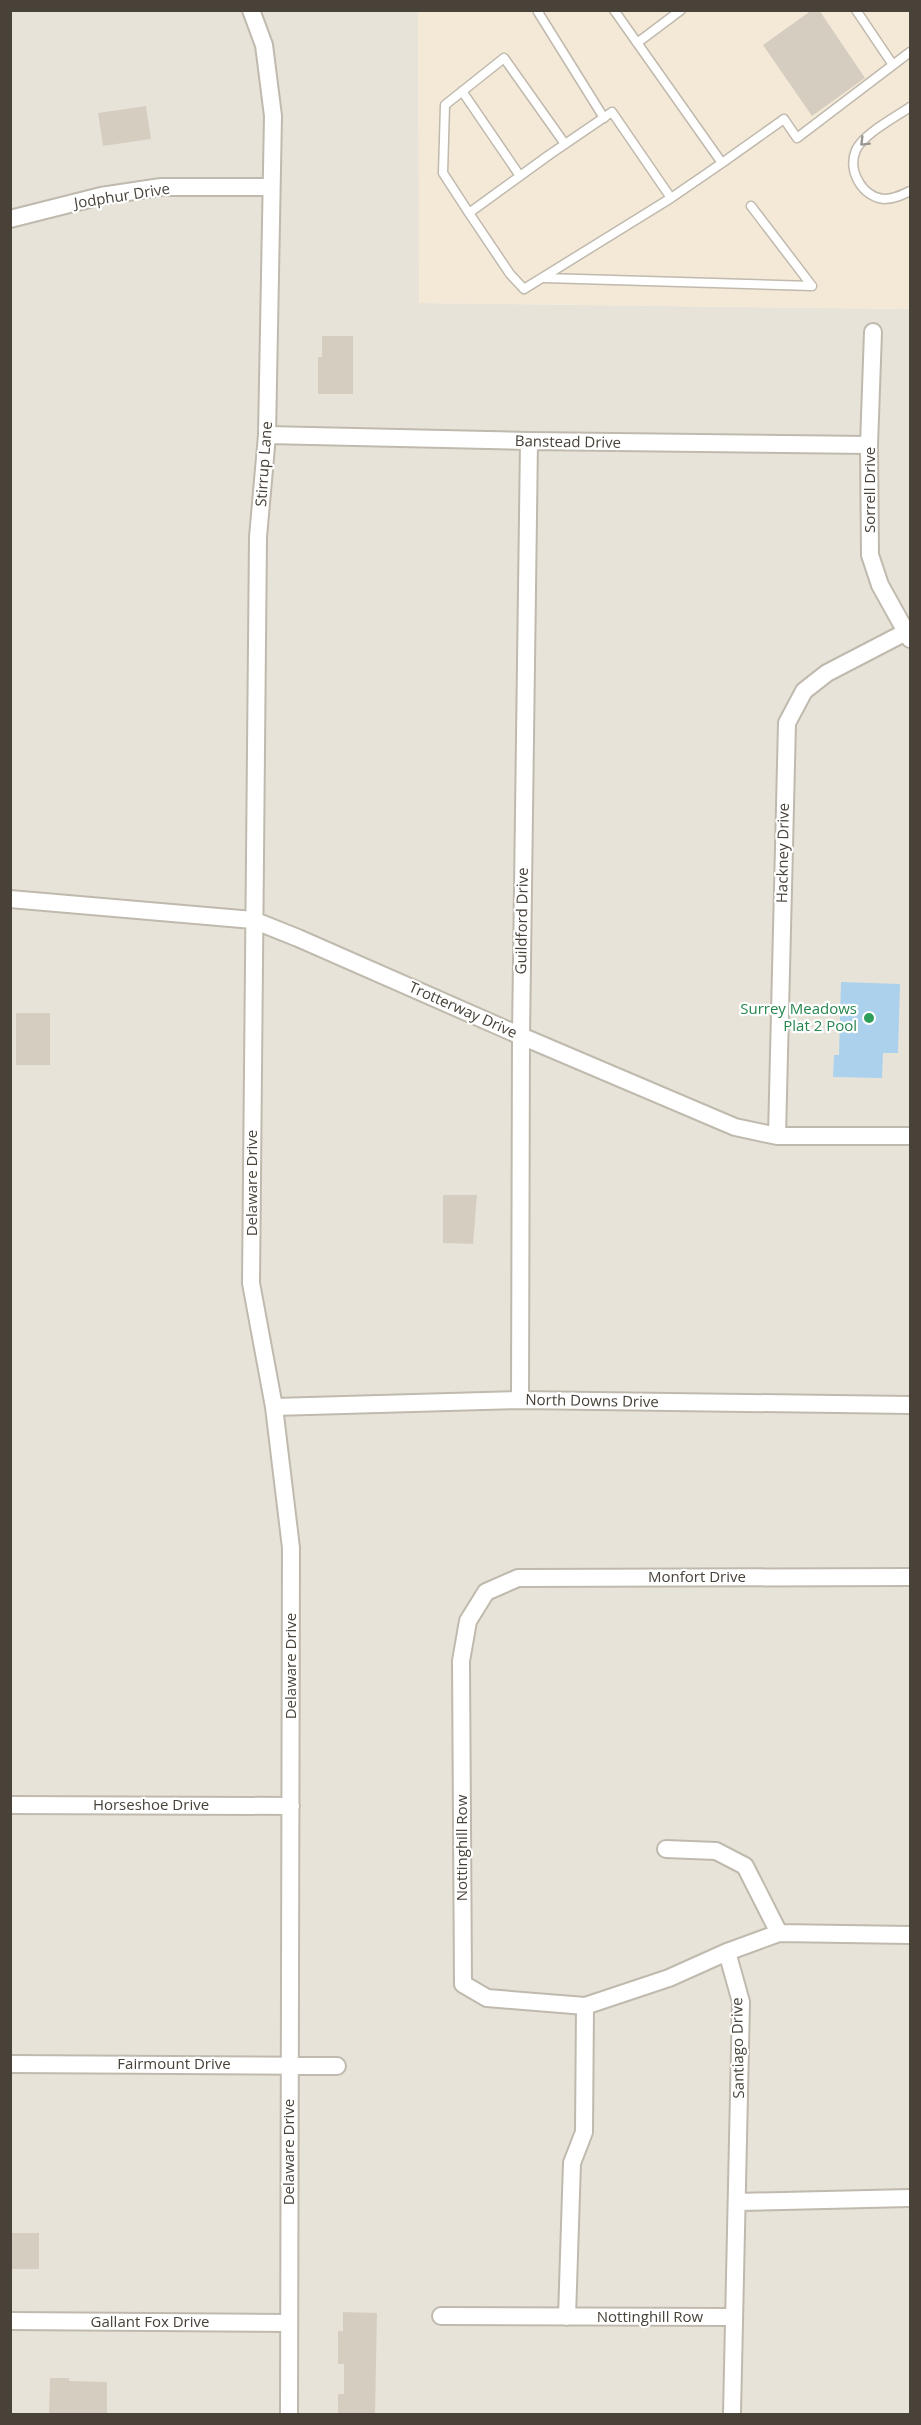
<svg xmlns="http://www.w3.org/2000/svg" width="921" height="2425" font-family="'Open Sans',sans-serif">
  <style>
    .residential { fill: #e8e3d9 }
    .commercial { fill: #f4e9d7 }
    .water { fill: #abd1ed }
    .building { fill: #d5cdc0 }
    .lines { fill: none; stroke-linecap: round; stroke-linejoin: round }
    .service-casing { stroke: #c0b9ad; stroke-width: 11 }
    .minor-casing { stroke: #c0b9ad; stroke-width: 20 }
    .service { stroke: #fff; stroke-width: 8 }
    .minor { stroke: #fff; stroke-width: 16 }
    .oneway { stroke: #9a9792 }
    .leisure-dot { fill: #2e9e5b; stroke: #fff; stroke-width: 2 }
    .labels { text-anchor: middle; stroke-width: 4.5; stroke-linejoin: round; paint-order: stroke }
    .street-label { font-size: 15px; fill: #484239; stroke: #fff }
    .leisure-label { font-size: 15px; fill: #27864d; stroke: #fff; text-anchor: end }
  </style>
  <rect width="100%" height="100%" fill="#f4f2eb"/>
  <path class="residential" d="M11 11H418L420 303 910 309V2414H11Z"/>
  <path class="commercial" d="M418 11H910V309L419 303Z"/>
  <path class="water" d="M841 982 900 984 898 1053H883L882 1078 833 1077 834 1055H839Z"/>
  <path class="building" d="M812 10H819L865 78 812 116 763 45Z
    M146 106 151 139 103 146 98 113Z
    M322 336H353V394H318V357H322Z
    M16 1013H50V1065H16Z
    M443 1195H477L473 1244 443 1243Z
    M10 2233H39V2269H10Z
    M343 2312 377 2313 375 2415H338V2394H344V2364H338V2331H343Z
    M50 2378H69V2381L107 2382V2415H49Z"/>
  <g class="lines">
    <defs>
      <path id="service" d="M540 10 538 12 604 118
        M614 10 722 163 784 119 797 138 910 52
        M856 10 893 65
        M637 43 681 10
        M462 91 520 176
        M910 107C896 117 863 134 856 150 847 170 862 197 884 199 894 199 902 195 910 191
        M671 198 524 289 510 274 469 213 549 155 612 112 671 198 722 163
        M751 206 812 286
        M469 213 443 173 445 105 504 58 565 144
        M545 278 812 286"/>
      <path id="minor" d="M251 10 264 45 273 116 267 435 258 537 251 1283 274 1407 291 1548 289 2414
        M10 219 101 196 161 187H271
        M873 332 869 445 870 555 880 585 910 639
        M267 435 529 441 869 445
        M10 899 253 920 298 938 521 1036 735 1127 777 1136H910
        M777 1136 787 723 804 691 827 673 906 632
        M520 1400 521 1036 529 441
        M274 1407 520 1400 910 1405
        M10 1805 291 1806
        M666 1849 716 1851 745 1866 779 1933 910 1935
        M727 1952 669 1978 585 2006 487 1998 463 1984 461 1661 468 1621 486 1592 518 1578 910 1577
        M10 2064 337 2066
        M737 2202 910 2198
        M441 2316 734 2317
        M567 2317 572 2163 584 2132 585 2006
        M10 2321 289 2323
        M732 2414 741 2002 727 1952 779 1933"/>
    </defs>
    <use href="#service" class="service-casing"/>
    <use href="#minor" class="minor-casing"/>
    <use href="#service" class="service"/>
    <use href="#minor" class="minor"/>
  </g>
  <defs><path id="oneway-chevron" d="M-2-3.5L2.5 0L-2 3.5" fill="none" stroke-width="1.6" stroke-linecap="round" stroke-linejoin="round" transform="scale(1.5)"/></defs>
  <use class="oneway" href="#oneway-chevron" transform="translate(864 142) rotate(135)"/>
  <circle class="leisure-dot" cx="869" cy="1018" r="6"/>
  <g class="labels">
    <g class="street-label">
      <text transform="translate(122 196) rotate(-9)" y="5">Jodphur Drive</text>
      <text transform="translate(568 442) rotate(1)" y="5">Banstead Drive</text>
      <text transform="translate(264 464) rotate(-86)" y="5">Stirrup Lane</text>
      <text transform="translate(870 490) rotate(-90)" y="5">Sorrell Drive</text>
      <text transform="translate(783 853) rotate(-89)" y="5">Hackney Drive</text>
      <text transform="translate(522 921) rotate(-89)" y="5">Guildford Drive</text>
      <text transform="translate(463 1010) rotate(24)" y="5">Trotterway Drive</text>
      <text transform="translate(252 1183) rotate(-90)" y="5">Delaware Drive</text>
      <text transform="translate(592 1401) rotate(1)" y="5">North Downs Drive</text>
      <text x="697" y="1582">Monfort Drive</text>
      <text transform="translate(291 1666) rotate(-90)" y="5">Delaware Drive</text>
      <text x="151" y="1810">Horseshoe Drive</text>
      <text transform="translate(462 1848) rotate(-90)" y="5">Nottinghill Row</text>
      <text transform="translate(738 2048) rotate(-91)" y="5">Santiago Drive</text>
      <text x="174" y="2069">Fairmount Drive</text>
      <text transform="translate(289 2152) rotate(-90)" y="5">Delaware Drive</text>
      <text x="650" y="2322">Nottinghill Row</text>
      <text x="150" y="2327">Gallant Fox Drive</text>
    </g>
    <g class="leisure-label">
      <text x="857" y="1014">Surrey Meadows<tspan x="857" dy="17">Plat 2 Pool</tspan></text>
    </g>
  </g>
  <rect width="921" height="2425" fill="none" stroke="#484239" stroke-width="24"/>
</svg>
